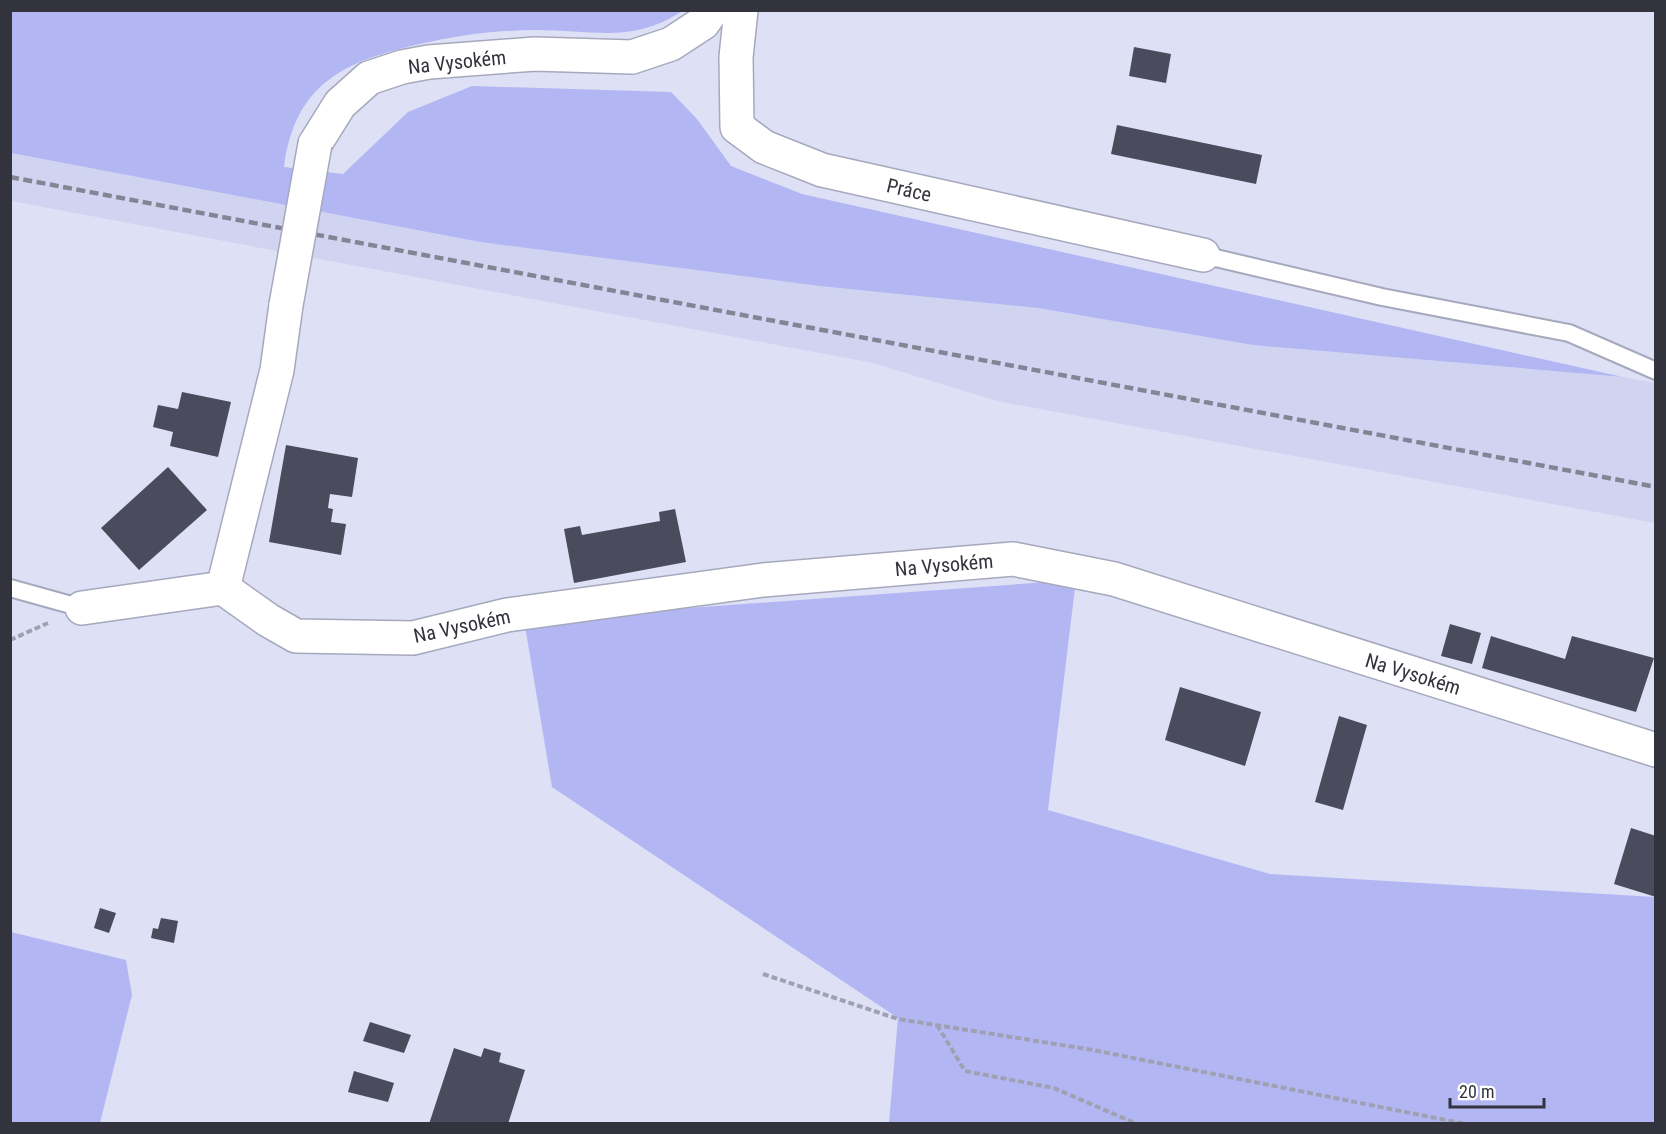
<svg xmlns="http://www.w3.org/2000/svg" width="1666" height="1134" font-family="'Roboto Condensed',sans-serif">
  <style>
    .built { fill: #d1d4f1 }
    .green { fill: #b2b7f3 }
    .building { fill: #4a4b5d }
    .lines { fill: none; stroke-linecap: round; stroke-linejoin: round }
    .service-casing { stroke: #a6a8bc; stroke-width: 20 }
    .minor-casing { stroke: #a6a8bc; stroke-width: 36 }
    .path { stroke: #9fa1b2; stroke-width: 4; stroke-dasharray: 6 3; stroke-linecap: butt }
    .service { stroke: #fff; stroke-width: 16 }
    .minor { stroke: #fff; stroke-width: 33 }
    .rail { stroke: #838594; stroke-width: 4.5; stroke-dasharray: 9 4.5; stroke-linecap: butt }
    .minor-bridge-casing { stroke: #a6a8bc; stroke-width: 36; stroke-linecap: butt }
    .minor-bridge { stroke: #fff; stroke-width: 33 }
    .labels { text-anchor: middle; stroke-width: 6; stroke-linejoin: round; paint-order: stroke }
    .street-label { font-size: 20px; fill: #32333c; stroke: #fff }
  </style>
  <rect width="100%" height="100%" fill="#dee0f6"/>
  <path class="built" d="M10 153 480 242 1038 308 1253 345 1623 377 1655 383V523L997 401 873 363 11 201Z"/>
  <path class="green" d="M10 11H682C633 44 592 30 537 30 498 30 458 35 420 44 345 61 295 83 284 167L343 174 408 112 472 86 671 92 697 119 731 166 802 194 1623 377 1253 345 1038 308 820 286 480 242 11 153Z
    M1076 580 1048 810 1270 874 1655 897V1123H889L898 1018 552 787 524 620Z
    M11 932 126 960 132 995 100 1123H11Z"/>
  <path class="building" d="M1134 47 1171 54 1166 83 1129 76Z
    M1117 125 1262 155 1256 184 1111 154Z
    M182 392 231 402 218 457 170 446 173 432 153 427 158 405 178 409Z
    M286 445 358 458 352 497 330 494 328 508 333 509 331 522 346 524 341 555 269 542Z
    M168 467 207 510 139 570 101 528Z
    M675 509 686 562 574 583 564 529 580 526 582 535 660 521 659 512Z
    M1450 624 1481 633 1472 664 1441 656Z
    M1491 636 1565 659 1572 636 1654 658 1636 712 1482 668Z
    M1180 687 1261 712 1245 766 1165 740Z
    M1339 716 1367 725 1343 810 1315 802Z
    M1631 828 1656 836V897L1614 884Z
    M100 908 116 913 109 933 94 928Z
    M161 918 178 921 174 943 151 938 153 928 158 929Z
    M370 1022 411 1035 404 1053 363 1041Z
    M454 1048 481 1057 484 1048 501 1053 499 1062 525 1070 508 1124H429Z
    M354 1071 394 1083 388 1102 348 1092Z"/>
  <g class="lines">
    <defs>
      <path id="service" d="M1203 255 1382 297 1569 333 1656 371
        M10 588 82 608"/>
      <path id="minor" d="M741 10 736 57 737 127 764 147 822 170 1203 255
        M315 144 340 104 369 78 402 67 429 62 535 54 632 57 671 44 703 23 712 10
        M223 588 277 370 286 305
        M82 608 223 588 268 620 296 636 413 638 507 615 763 580 1013 559 1114 579 1656 750"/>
    </defs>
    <use href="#service" class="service-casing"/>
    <use href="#minor" class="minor-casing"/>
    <path class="path" d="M10 640 48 623
      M763 974 898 1019 1093 1050 1466 1124
      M937 1025 965 1071 1054 1088 1137 1124"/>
    <use href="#service" class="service"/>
    <use href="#minor" class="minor"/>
    <path class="rail" d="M10 177 1656 487"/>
    <defs>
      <path id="minor-bridge" d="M286 305 315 144"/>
    </defs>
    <use href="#minor-bridge" class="minor-bridge-casing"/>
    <use href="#minor-bridge" class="minor-bridge"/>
  </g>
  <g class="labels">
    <g class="street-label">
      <text transform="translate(457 62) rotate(-6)" y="7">Na Vysokém</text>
      <text transform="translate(909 190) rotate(13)" y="7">Práce</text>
      <text transform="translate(944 565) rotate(-5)" y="7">Na Vysokém</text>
      <text transform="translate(462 626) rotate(-12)" y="7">Na Vysokém</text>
      <text transform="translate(1413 674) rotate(17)" y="7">Na Vysokém</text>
    </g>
  </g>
  <rect width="1666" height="1134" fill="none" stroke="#32333c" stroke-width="24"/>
  <path d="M1450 1098v9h94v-9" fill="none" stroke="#32333c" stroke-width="3"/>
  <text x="1459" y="1098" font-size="18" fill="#32333c" stroke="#ffffff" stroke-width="4.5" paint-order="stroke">20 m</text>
</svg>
